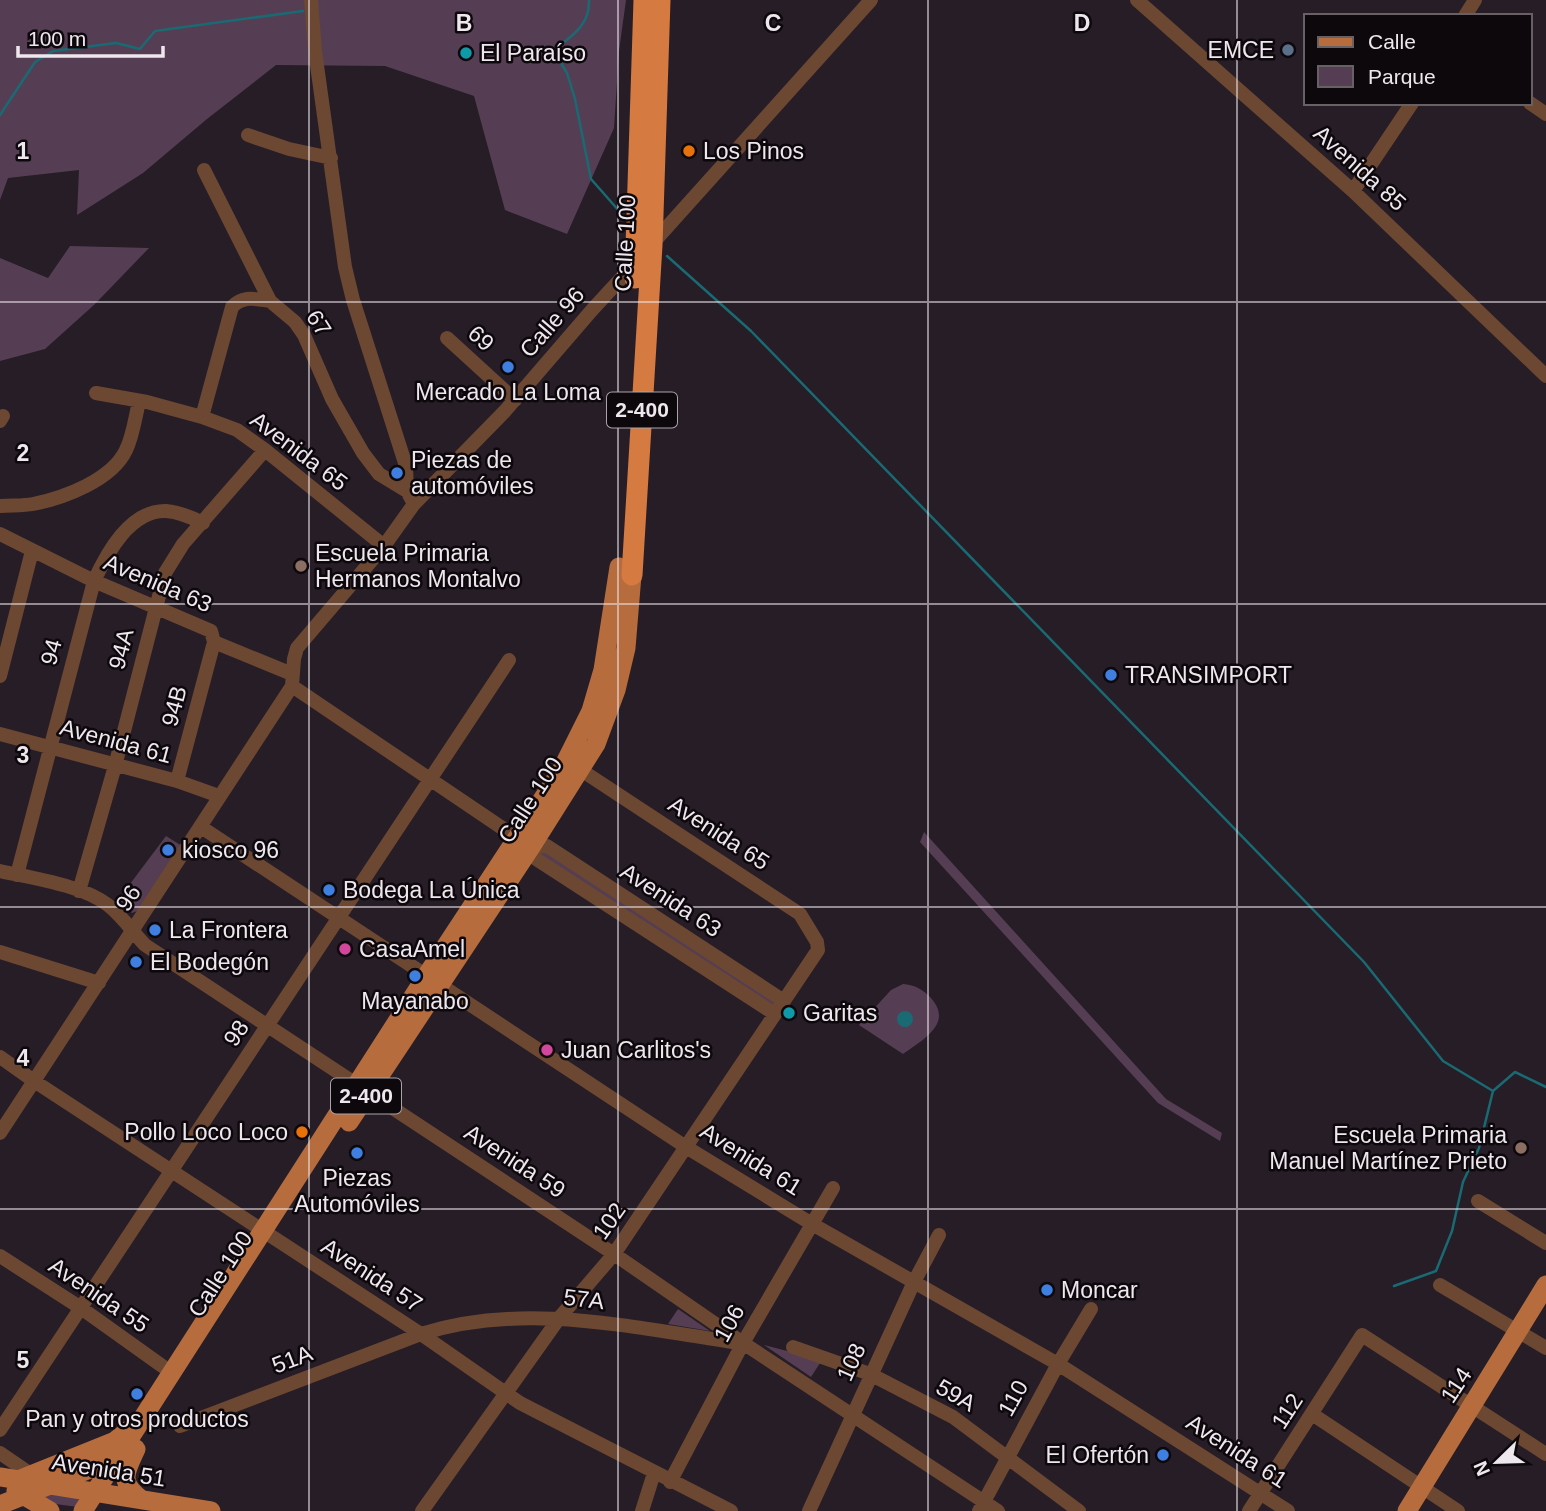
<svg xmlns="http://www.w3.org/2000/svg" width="1546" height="1511" font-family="Helvetica,sans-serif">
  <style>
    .green { fill: #553e54 }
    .water { fill: #196a73 }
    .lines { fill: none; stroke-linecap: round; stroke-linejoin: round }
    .stream { stroke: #196a73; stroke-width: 2.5 }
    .minor { stroke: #6c4732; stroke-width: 14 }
    .major { stroke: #b76c3d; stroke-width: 19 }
    .highway { stroke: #d57a40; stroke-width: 21 }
    .grid { fill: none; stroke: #eee7ed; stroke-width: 2; stroke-opacity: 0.55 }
    .service-dot { fill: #5c6f8a; stroke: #0d080c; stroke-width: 2.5 }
    .culture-dot { fill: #0f9aa8; stroke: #0d080c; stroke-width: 2.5 }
    .food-dot { fill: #e8710a; stroke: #0d080c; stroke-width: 2.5 }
    .shop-dot { fill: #3f7fe0; stroke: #0d080c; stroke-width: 2.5 }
    .education-dot { fill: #8d6e63; stroke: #0d080c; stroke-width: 2.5 }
    .hotel-dot { fill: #d1479c; stroke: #0d080c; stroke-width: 2.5 }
    .labels { text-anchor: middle; stroke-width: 5; stroke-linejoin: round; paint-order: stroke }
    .shield { fill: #0d080c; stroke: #aaa4aa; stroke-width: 2 }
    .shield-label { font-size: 21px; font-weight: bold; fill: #eee7ed }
    .poi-label { font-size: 23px; fill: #eee7ed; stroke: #0d080c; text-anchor: start }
    .street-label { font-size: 23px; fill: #eee7ed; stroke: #0d080c }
    .grid-label { font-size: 23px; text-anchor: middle; font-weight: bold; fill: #eee7ed; stroke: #0d080c; stroke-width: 5; stroke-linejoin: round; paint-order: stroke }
  </style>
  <rect width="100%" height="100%" fill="#261d26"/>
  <path class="green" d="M0 0H626L619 51 614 128 567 234 505 210 474 96 385 66 276 65 207 119 143 173 77 215 79 170 8 178 0 200Z
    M70 246 149 248 95 304 45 349 0 361V258L48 278Z
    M924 832 1166 1099 1222 1133 1220 1141 1158 1103 920 842Z
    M166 836 182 846 140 910 132 913 118 900Z
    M545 849 779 1002 774 1010 538 856Z
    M903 984C914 985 920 988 928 995 956 1022 924 1039 903 1054L859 1025 891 990Z
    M678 1309 710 1331 668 1324Z
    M764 1345 822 1360 811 1377Z
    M40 1494 70 1495 80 1500 78 1507 48 1503Z"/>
  <path class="water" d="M897 1019a8 8 0 1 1 16 0a8 8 0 1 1-16 0Z"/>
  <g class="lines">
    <path class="stream" d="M589 0C590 24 574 34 557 48L559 60 567 73 575 99 591 179 627 220
      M0 115 35 62 53 51 116 43 140 49 155 31 303 11
      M667 256 751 331 1364 962 1443 1061 1493 1091
      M1394 1286 1436 1271 1452 1231 1463 1182 1479 1148 1493 1091 1515 1072 1546 1087"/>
    <path class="minor" d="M311 0 315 51 345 267 353 300 406 466 407 491 414 504
      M1137 0 1353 191 1546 376
      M1465 16 1475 0
      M1530 103 1546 114
      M248 135 289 149 331 158
      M204 170 270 301 295 322 304 335 332 399 363 453 379 474 407 491
      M1353 191 1412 103
      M651 245 871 0
      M447 338 515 400
      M96 393 147 402 202 417 237 430 265 450 384 546
      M202 417 232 307C243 295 255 299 270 301
      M0 421 3 416
      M0 506C11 505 23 506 33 504 64 498 112 480 126 450 133 436 135 418 139 402
      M0 534 94 581 211 631 214 642 177 781
      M214 642 292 674
      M0 676 32 551
      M292 686 294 659 297 648 384 546 414 504 505 411 592 310 638 260
      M292 686 523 842
      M0 734 177 781 219 796
      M201 827 686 1147 812 1224 1058 1364 1288 1511
      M0 871C32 878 82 885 108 905 122 916 132 931 145 945L614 1254 743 1343 998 1511
      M17 875 94 581C107 553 130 510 166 511 179 512 191 517 203 523
      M79 891 115 766 165 573 183 544 265 450
      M0 952 99 983
      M775 1014 536 859 531 847 547 846 784 1001
      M0 1057 34 1081 421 1334 520 1403 731 1511
      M0 1133 292 686
      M1478 1201 1546 1243
      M0 1256 81 1308 172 1373
      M1440 1285 1546 1348
      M793 1347 870 1374 953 1417 1079 1511
      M1312 1414 1458 1511
      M180 1426 421 1334C525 1301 633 1328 739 1343
      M0 1430 509 660
      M0 1453 38 1479
      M670 1482 743 1343 833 1188
      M422 1511 560 1317 614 1254 818 950 817 942 800 914 581 770
      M642 1511 654 1473
      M809 1511 914 1282 939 1235
      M979 1511 1058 1364 1091 1309
      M1249 1511 1362 1335 1546 1454"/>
    <path class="major" d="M349 1122 531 847 596 744 616 690 626 648 632 575
      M136 1449C125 1473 118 1482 142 1500
      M0 1477 211 1511
      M18 1480 115 1441 130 1429
      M16 1491 50 1511
      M0 1505 120 1457
      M83 1511 427 975 561 771 591 711 603 670 619 567
      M1407 1511 1546 1285"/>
    <path class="highway" d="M635 278 644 0
      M632 575 652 245 660 0"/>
  </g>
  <path class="grid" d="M309 0V1511M618 0V1511M928 0V1511M1237 0V1511M0 302H1546M0 604H1546M0 907H1546M0 1209H1546"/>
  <circle class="service-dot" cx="1288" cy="50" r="7"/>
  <g class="culture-dot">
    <circle cx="466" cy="53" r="7"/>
    <circle cx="789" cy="1013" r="7"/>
  </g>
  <g class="food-dot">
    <circle cx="689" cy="151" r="7"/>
    <circle cx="302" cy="1132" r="7"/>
  </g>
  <g class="shop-dot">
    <circle cx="508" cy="367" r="7"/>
    <circle cx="397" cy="473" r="7"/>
    <circle cx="1111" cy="675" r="7"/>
    <circle cx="168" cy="850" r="7"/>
    <circle cx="329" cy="890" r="7"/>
    <circle cx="155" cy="930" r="7"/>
    <circle cx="136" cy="962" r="7"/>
    <circle cx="415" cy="976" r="7"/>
    <circle cx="357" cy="1153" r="7"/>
    <circle cx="1047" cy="1290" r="7"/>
    <circle cx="137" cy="1394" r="7"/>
    <circle cx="1163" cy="1455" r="7"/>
  </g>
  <g class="education-dot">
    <circle cx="301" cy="566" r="7"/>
    <circle cx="1521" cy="1148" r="7"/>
  </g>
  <g class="hotel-dot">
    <circle cx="345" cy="949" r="7"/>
    <circle cx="547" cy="1050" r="7"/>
  </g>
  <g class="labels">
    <g class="shield">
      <rect x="607" y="392.5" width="70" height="35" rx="5"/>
      <rect x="331" y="1078.5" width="70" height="35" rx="5"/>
    </g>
    <g class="shield-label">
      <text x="642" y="417">2-400</text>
      <text x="366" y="1103">2-400</text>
    </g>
    <g class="poi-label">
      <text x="1274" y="58" text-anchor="end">EMCE</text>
      <text x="480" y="61">El Paraíso</text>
      <text x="703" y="159">Los Pinos</text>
      <text x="508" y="400" text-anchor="middle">Mercado La Loma</text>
      <text x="411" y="468">Piezas de<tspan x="411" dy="26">automóviles</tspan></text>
      <text x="315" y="561">Escuela Primaria<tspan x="315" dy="26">Hermanos Montalvo</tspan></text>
      <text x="1125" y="683">TRANSIMPORT</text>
      <text x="182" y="858">kiosco 96</text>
      <text x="343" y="898">Bodega La Única</text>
      <text x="169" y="938">La Frontera</text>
      <text x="359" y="957">CasaAmel</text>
      <text x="150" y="970">El Bodegón</text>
      <text x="415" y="1009" text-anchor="middle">Mayanabo</text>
      <text x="803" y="1021">Garitas</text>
      <text x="561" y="1058">Juan Carlitos's</text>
      <text x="288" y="1140" text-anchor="end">Pollo Loco Loco</text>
      <text x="1507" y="1143" text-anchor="end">Escuela Primaria<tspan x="1507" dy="26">Manuel Martínez Prieto</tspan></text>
      <text x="357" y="1186" text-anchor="middle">Piezas<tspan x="357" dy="26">Automóviles</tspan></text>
      <text x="1061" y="1298">Moncar</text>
      <text x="137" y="1427" text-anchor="middle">Pan y otros productos</text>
      <text x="1149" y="1463" text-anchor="end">El Ofertón</text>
    </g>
    <g class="street-label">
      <text transform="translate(1360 168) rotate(42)" y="8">Avenida 85</text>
      <text transform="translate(625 243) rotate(-87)" y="8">Calle 100</text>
      <text transform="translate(552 322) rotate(-49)" y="8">Calle 96</text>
      <text transform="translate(319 323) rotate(57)" y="8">67</text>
      <text transform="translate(481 338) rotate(42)" y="8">69</text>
      <text transform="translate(299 451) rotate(37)" y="8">Avenida 65</text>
      <text transform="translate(158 583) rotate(23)" y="8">Avenida 63</text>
      <text transform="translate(121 649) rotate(-76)" y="8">94A</text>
      <text transform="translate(51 652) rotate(-75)" y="8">94</text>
      <text transform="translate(174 706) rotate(-75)" y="8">94B</text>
      <text transform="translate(116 741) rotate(15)" y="8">Avenida 61</text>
      <text transform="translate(530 800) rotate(-57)" y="8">Calle 100</text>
      <text transform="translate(719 833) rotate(33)" y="8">Avenida 65</text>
      <text transform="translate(128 898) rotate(-57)" y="8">96</text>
      <text transform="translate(671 900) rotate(33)" y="8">Avenida 63</text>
      <text transform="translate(236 1033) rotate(-56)" y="8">98</text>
      <text transform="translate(751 1159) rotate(32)" y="8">Avenida 61</text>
      <text transform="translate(515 1161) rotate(33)" y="8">Avenida 59</text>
      <text transform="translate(609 1221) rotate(-55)" y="8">102</text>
      <text transform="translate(220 1274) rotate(-57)" y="8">Calle 100</text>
      <text transform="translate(372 1275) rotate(33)" y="8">Avenida 57</text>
      <text transform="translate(99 1295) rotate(34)" y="8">Avenida 55</text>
      <text transform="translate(584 1299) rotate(7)" y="8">57A</text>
      <text transform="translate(729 1323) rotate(-61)" y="8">106</text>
      <text transform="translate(292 1359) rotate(-21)" y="8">51A</text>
      <text transform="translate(851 1362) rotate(-66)" y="8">108</text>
      <text transform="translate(1456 1385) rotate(-57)" y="8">114</text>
      <text transform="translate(956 1395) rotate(30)" y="8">59A</text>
      <text transform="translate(1013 1398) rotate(-61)" y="8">110</text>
      <text transform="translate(1287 1411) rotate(-57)" y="8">112</text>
      <text transform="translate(1237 1451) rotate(33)" y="8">Avenida 61</text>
      <text transform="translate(109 1470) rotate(9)" y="8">Avenida 51</text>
    </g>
  </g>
  <g class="grid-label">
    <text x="464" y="31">B</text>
    <text x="773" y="31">C</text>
    <text x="1082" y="31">D</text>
    <text x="23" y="159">1</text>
    <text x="23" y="461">2</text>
    <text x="23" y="763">3</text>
    <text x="23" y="1066">4</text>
    <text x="23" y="1368">5</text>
  </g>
  <rect x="1304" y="14" width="228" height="91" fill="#0d080c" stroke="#676166" stroke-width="2"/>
  <rect x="1318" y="37" width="35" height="10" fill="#b76c3d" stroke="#676166" stroke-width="2"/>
  <text x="1368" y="49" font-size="21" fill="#eee7ed">Calle</text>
  <rect x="1318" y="66" width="35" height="21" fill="#553e54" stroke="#676166" stroke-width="2"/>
  <text x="1368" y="84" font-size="21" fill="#eee7ed">Parque</text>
  <g transform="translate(1497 1462) rotate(247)" stroke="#0d080c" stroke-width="5" paint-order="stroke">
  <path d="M0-5L12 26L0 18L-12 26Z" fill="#eee7ed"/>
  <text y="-10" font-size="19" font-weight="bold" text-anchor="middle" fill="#eee7ed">N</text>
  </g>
  <path d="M18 46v10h145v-10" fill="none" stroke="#eee7ed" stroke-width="3.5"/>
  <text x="28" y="46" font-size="21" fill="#eee7ed" stroke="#0d080c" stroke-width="5" paint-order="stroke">100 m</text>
</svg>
